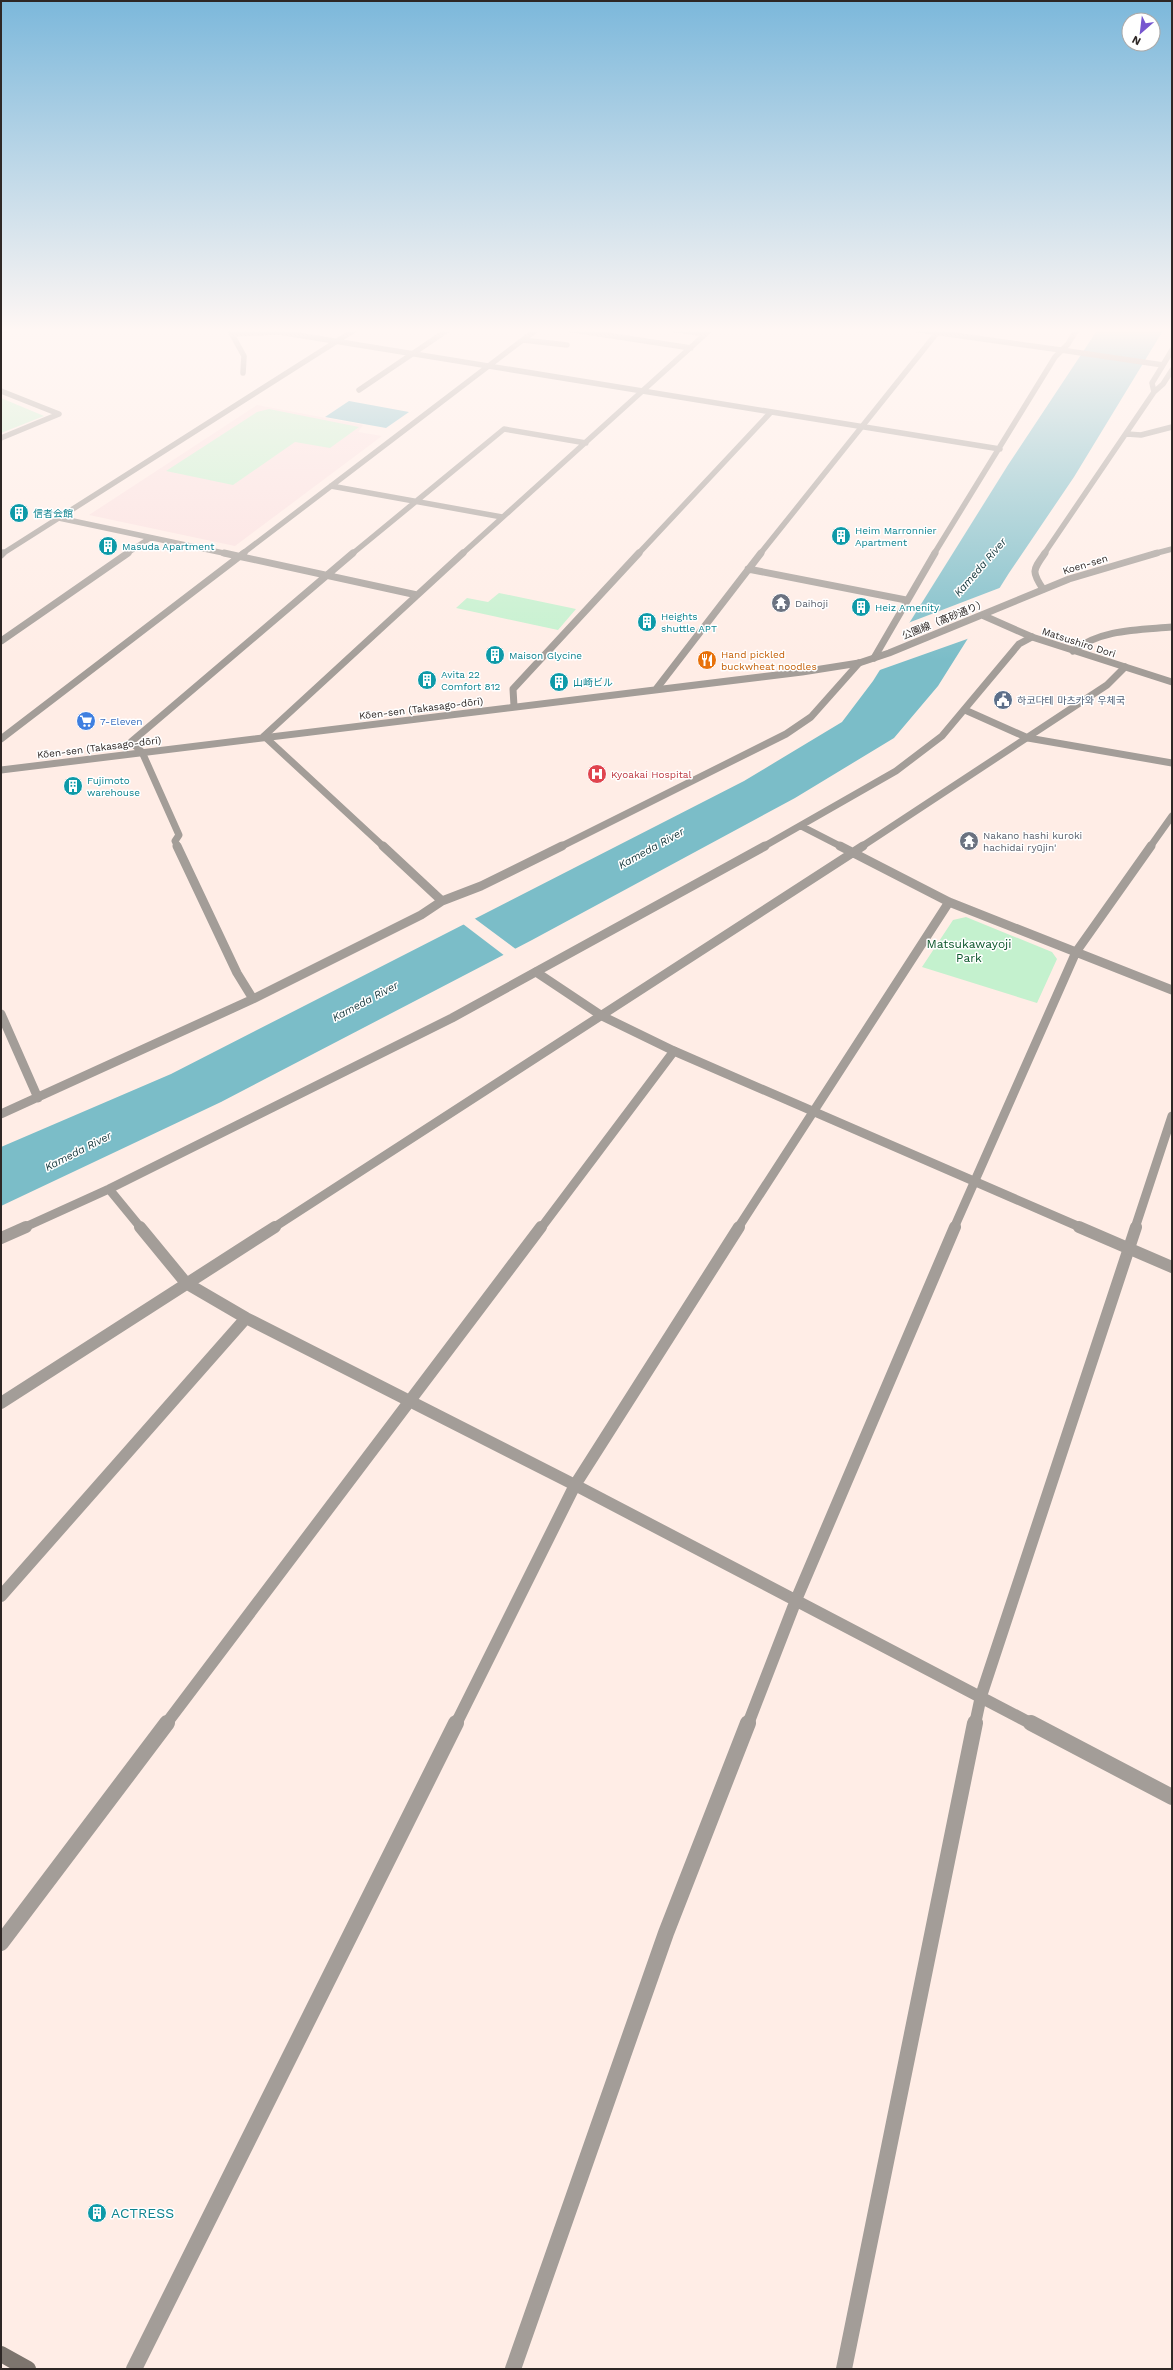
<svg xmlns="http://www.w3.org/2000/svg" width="1173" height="2370" font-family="'Work Sans','Noto Sans JP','Noto Sans KR',sans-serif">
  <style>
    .education { fill: #fbe0df }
    .green { fill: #c4f1ce }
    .water { fill: #7bbdc8 }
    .pier { fill: #ffede6 }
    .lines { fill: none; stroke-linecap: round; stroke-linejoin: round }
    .minor-far4 { stroke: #a39d98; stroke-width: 5.5 }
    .minor-far3 { stroke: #a39d98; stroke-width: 7 }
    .minor-far2 { stroke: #a39d98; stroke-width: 9 }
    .minor-far1 { stroke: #a39d98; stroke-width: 12 }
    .minor { stroke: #a39d98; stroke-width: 16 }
    .tertiary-far3 { stroke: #a39d98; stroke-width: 5.5 }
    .tertiary-far2 { stroke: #a39d98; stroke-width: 7 }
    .tertiary-far1 { stroke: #a39d98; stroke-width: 9 }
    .tertiary { stroke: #a39d98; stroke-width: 12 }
    .secondary { stroke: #7d756e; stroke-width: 16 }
    .labels { text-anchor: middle; stroke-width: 3; stroke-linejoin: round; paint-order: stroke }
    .far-culture-label { font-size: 10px; fill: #0d838f; stroke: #fff; text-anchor: start }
    .far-street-label { font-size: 10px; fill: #2e2725; stroke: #fff }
    .far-worship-label { font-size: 10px; fill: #5b616d; stroke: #fff; text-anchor: start }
    .far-food-label { font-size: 10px; fill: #c56008; stroke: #fff; text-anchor: start }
    .far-service-label { font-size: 10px; fill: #4e5e75; stroke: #fff; text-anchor: start }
    .far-shop-label { font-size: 10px; fill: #366cbe; stroke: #fff; text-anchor: start }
    .far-health-label { font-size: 10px; fill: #be3a42; stroke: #fff; text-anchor: start }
    .far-water-label { font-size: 11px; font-style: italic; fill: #17383d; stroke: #fff }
    .park-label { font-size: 12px; fill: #0c562b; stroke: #fff }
    .near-culture-label { font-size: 14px; fill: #0d838f; stroke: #fff; text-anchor: start }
  </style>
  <rect width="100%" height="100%" fill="#ffede6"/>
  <path class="education" d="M257 405 363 425 358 432 382 436 235 546 89 515Z"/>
  <path class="green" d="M1 398 44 416 1 433Z
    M269 409 359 427 330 448 295 442 233 485 166 471 257 412Z
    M499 593 576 609 558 630 456 608 467 598 488 602Z
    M966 917 1052 952 1057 959 1037 1003 922 967 953 920Z"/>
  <path class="water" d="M1098 329H1164L1074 477 1009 573 938 686 894 738 795 798 532 940 221 1102 1 1206V1147L171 1074 744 781 842 722 873 681 1008 465Z
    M349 401 409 412 386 428 325 417Z"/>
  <path class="pier" d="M1002 587 970 638 877 671 908 623Z
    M474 918 517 950 505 956 463 924Z"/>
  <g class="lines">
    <path class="minor-far4" d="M229 329 244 356 243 373
      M567 329 691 348
      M671 329 705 334
      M1 330 9 329
      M232 334 279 332 1000 449
      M523 340 567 345
      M1061 350 1163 365 1172 350
      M359 390 449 329
      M1 391 59 414 1 438
      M1154 392 1152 383 1163 365
      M1127 434 1141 435 1172 427
      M331 486 502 517
      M59 518 228 554
      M126 554 150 538
      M242 554 537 329
      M352 554 504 429 586 443
      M462 554 711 329
      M638 554 771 412
      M760 554 940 329
      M934 554 1055 357 1068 344 1077 329
      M1044 554 1154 392 1163 384 1172 370"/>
    <path class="minor-far3" d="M224 553 417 595
      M748 569 906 600
      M1043 589C1031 571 1033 570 1045 553
      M1 641 128 553
      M1073 651C1101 629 1138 630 1172 627
      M874 658 935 553
      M657 688 761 553
      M514 706 513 689 639 553
      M965 710 1028 738 1172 763
      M1 739 244 553
      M801 826 842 847
      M178 847 175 841 179 835 142 752 131 742 353 553
      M384 847 264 736 463 553
      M560 847 786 734 811 717 859 663
      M763 847 896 771 942 736 1019 644 1032 637
      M861 847 1107 685 1125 667
      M1150 847 1172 816"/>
    <path class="minor-far2" d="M177 846 237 973 253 999
      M383 846 442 901
      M840 846 949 902 1172 990
      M1 1014 38 1098
      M1 1114 253 999 421 915 442 901 481 886 562 846
      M109 1189 141 1228
      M23 1228 109 1189 452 1018 765 846
      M273 1228 863 846
      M541 1228 674 1051
      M738 1228 949 902
      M954 1228 1076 952 1151 846
      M1135 1228 1172 1116"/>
    <path class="minor-far1" d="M140 1227 186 1283 246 1318 575 1485 1032 1724
      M1 1238 26 1227
      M1 1403 275 1227
      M1 1596 246 1318
      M166 1724 541 1227
      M456 1724 575 1485 739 1227
      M748 1724 796 1600 955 1227
      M975 1724 981 1696 1136 1227"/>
    <path class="minor" d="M1031 1723 1172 1797
      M1 1943 167 1723
      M134 2369 456 1723
      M513 2369 666 1933 748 1723
      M844 2369 975 1723"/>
    <path class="tertiary-far3" d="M912 329 1061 350
      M2 554 356 329
      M1153 554 1172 549"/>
    <path class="tertiary-far2" d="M1 555 3 553
      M982 615 1032 637 1172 682
      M1 770 802 672 859 663 889 653 1069 579 1157 553"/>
    <path class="tertiary-far1" d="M536 972 602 1016 674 1051 1082 1228"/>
    <path class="tertiary" d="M1079 1227 1172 1267"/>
    <path class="secondary" d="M1 2354 28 2369"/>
  </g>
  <linearGradient id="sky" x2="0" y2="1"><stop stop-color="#7cb8db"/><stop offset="0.5" stop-color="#fff7f4"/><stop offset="1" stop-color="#fff7f4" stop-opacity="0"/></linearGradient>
  <rect width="1173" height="661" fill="url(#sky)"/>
  <defs>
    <symbol id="building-disc" viewBox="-11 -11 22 22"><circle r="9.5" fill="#0f9aa8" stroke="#fff"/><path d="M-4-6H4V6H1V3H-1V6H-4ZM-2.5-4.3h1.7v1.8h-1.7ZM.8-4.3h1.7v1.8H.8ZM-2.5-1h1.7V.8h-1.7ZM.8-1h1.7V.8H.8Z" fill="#fff"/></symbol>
    <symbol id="temple-disc" viewBox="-11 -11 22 22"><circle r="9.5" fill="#6b7280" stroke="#fff"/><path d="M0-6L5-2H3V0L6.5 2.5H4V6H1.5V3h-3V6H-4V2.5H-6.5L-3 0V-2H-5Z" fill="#fff"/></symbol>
    <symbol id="restaurant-disc" viewBox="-11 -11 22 22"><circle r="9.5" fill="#e8710a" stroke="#fff"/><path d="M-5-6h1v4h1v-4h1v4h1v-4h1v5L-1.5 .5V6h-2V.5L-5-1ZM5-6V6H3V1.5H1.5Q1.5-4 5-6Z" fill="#fff"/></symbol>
    <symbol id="civic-disc" viewBox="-11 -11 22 22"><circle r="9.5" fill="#5c6f8a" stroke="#fff"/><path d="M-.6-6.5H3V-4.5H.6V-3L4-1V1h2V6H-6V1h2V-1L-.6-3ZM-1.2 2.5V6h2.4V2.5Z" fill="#fff"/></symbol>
    <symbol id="supermarket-disc" viewBox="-11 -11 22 22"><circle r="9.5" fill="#3f7fe0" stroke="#fff"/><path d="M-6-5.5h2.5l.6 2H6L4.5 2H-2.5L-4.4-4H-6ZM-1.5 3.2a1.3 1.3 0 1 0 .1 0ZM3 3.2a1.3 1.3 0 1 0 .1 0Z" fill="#fff"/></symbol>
    <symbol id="hospital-disc" viewBox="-11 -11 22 22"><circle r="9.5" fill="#e0444e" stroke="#fff"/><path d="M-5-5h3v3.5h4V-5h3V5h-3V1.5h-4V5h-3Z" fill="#fff"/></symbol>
  </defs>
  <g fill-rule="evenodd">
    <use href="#building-disc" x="8" y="502" width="22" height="22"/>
    <use href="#building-disc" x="830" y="525" width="22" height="22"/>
    <use href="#building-disc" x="97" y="535" width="22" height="22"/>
    <use href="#temple-disc" x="770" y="592" width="22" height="22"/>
    <use href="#building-disc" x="850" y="596" width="22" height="22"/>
    <use href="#building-disc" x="636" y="611" width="22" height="22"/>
    <use href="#building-disc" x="484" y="644" width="22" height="22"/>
    <use href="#restaurant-disc" x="696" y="649" width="22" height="22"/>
    <use href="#building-disc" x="416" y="669" width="22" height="22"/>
    <use href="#building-disc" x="548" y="671" width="22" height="22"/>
    <use href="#civic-disc" x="992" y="689" width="22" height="22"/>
    <use href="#supermarket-disc" x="75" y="710" width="22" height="22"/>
    <use href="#hospital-disc" x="586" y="763" width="22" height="22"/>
    <use href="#building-disc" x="62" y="775" width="22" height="22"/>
    <use href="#temple-disc" x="958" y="830" width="22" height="22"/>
    <use href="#building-disc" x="86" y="2202" width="22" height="22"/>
  </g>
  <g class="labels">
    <g class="far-culture-label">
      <text x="33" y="517">信者会館</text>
      <text x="855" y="534">Heim Marronnier<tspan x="855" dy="12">Apartment</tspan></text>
      <text x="122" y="550">Masuda Apartment</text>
      <text x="875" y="611">Heiz Amenity</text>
      <text x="661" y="620">Heights<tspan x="661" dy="12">shuttle APT</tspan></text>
      <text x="509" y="659">Maison Glycine</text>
      <text x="441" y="678">Avita 22<tspan x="441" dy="12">Comfort 812</tspan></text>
      <text x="573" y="686">山崎ビル</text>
      <text x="87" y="784">Fujimoto<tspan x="87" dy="12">warehouse</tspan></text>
    </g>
    <g class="far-street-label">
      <text transform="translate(1085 564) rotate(-17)" y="4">Koen-sen</text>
      <text transform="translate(944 619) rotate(-22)" y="4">公園線（高砂通り）</text>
      <text transform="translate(1079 642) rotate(18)" y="4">Matsushiro Dori</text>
      <text transform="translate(421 708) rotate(-7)" y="4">Kōen-sen (Takasago-dōri)</text>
      <text transform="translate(99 747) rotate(-7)" y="4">Kōen-sen (Takasago-dōri)</text>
    </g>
    <g class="far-worship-label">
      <text x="795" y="607">Daihoji</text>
      <text x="983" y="839">Nakano hashi kuroki<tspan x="983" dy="12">hachidai ryūjin'</tspan></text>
    </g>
    <g class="far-food-label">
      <text x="721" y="658">Hand pickled<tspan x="721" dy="12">buckwheat noodles</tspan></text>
    </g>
    <g class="far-service-label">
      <text x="1017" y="704">하코다테 마츠카와 우체국</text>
    </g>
    <g class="far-shop-label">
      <text x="100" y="725">7-Eleven</text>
    </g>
    <g class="far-health-label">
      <text x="611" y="778">Kyoakai Hospital</text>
    </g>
    <g class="far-water-label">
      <text transform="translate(980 567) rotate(-49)" y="4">Kameda River</text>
      <text transform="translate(651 848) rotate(-29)" y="4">Kameda River</text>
      <text transform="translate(365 1001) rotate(-28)" y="4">Kameda River</text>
      <text transform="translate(78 1151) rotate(-27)" y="4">Kameda River</text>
    </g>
    <g class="park-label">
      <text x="969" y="948">Matsukawayoji<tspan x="969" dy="14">Park</tspan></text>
    </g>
    <g class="near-culture-label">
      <text x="111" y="2218">ACTRESS</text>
    </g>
  </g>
  <rect width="1173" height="2370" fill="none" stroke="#2e2725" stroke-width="4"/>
  <g transform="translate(1141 32) rotate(208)"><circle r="19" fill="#ffffff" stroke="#aba9a8"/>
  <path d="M0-3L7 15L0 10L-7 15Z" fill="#7656cf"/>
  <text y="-6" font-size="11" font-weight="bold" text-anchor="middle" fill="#2e2725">N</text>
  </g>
</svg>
